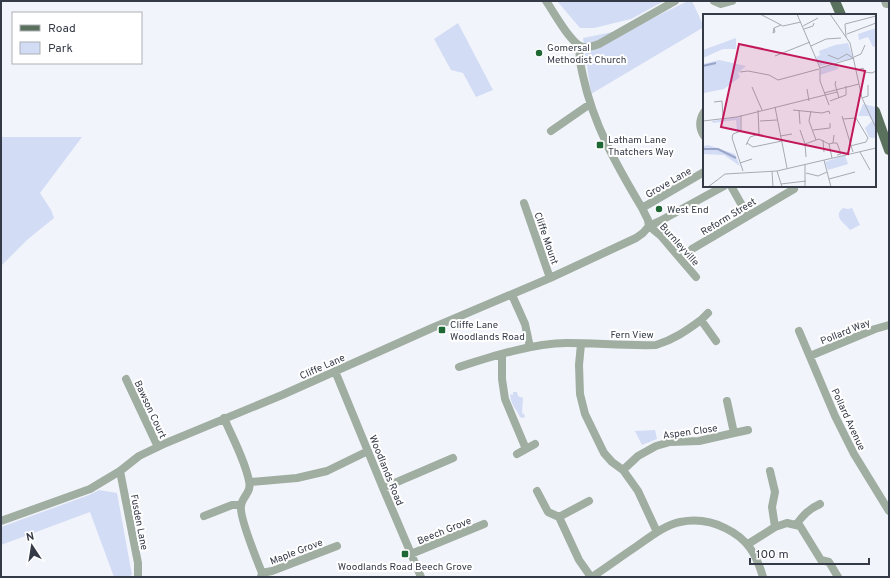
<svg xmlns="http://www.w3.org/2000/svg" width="890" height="578" font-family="Overpass,sans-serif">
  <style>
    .green { fill: #d3dcf5 }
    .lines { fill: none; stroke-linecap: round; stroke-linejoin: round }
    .street { stroke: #a0ada1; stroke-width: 8 }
    .primary { stroke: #5a725d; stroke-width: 10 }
    .poi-dot { fill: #1f6734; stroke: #fff; stroke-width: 1.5 }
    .labels { text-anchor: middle; stroke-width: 4; stroke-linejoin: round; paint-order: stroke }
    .poi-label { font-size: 10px; fill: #353a47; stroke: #fff; text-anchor: start }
    .street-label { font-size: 10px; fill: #353a47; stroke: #fff }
    .inset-river { fill: none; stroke: #99a5c8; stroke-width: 2 }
    .inset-road { fill: none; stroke: #a6aab3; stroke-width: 1 }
    .view { fill: #c2185b; fill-opacity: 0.15; stroke: #c2185b; stroke-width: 2 }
    .inset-edge { fill: none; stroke: #353a47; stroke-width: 2 }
  </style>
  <rect width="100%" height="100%" fill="#f2f4fb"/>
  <path class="green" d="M557 1H664L631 19 594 28H580Z
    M688 1H692L704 27 591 94 583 38 632 28Z
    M458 23 493 90 476 97 463 73 451 70 434 39Z
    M1 137H82L40 193 51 210 54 218 27 240 1 266Z
    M843 208 848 209 852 208 860 225 850 230C845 223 832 217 843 208Z
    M513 392H517L518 396 523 398 522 413 524 414 525 417 523 418 520 417C516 408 511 406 510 394L513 395Z
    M655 430 657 439 642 445 635 431Z
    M99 490 117 493 132 575 128 577H114L90 512 1 545V527L89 495Z"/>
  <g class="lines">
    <path class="street" d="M546 1C554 12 571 45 583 47 589 48 594 46 599 44L675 1
      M714 1 721 4 732 1
      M885 1 886 4H889
      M580 46C578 57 581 66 583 76 593 124 617 166 642 208L648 220 649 226
      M704 112C699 120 699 128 704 136
      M551 131 590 104
      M731 186 748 216
      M524 203 550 278
      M642 208 704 172
      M649 226 660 221 724 186
      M649 226 661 236 696 277
      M692 249 794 189
      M512 295 525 324 530 347
      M701 320 708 313
      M799 331 835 416 854 454 889 511
      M581 344 579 365 580 394 585 414 604 453 612 462 623 470 638 491 657 532
      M502 355V379L505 399 526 449
      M810 356 875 329 889 325
      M459 367C490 357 533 343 567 343 596 343 626 346 656 345 673 340 686 331 701 320L716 341
      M335 371 383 488 421 577
      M126 379 158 447
      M224 418C232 437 245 460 249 481 252 493 242 496 241 506 239 517 257 560 262 573L261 577
      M734 433 748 430
      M517 454 535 444
      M623 470 638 456 656 446 670 442 699 441 734 433 727 401
      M120 471 138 563V577
      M250 482 297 478 327 471 368 451
      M383 488 453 458
      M537 491 548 512 559 517 579 560 591 577
      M204 516 232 505H240
      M559 517 589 501
      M1 521 90 489 120 471 139 456 166 443 282 395 432 328 550 278 636 238 643 233 649 226
      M796 525C803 515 809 509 820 504
      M775 527 787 523 800 526 821 560 829 562 838 577
      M748 544 775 527 772 507 775 492 770 471
      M411 554 484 524
      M262 573 272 571 337 546
      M592 577C607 567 622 556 637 546 650 537 665 525 680 522 695 519 711 521 725 528 748 539 756 554 763 577"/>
    <path class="primary" d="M835 1 841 15
      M875 111 889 150"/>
  </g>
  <g class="poi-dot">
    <circle cx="539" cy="53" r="4"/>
    <rect x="596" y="141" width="8" height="8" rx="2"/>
    <circle cx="659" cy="209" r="4"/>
    <rect x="438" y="326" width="8" height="8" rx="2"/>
    <rect x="401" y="550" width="8" height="8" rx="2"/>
  </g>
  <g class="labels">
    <g class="poi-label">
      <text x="547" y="51">Gomersal<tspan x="547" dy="12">Methodist Church</tspan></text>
      <text x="608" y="143">Latham Lane<tspan x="608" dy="12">Thatchers Way</tspan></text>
      <text x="667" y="213">West End</text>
      <text x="450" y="328">Cliffe Lane<tspan x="450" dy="12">Woodlands Road</tspan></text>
      <text x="405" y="570" text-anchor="middle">Woodlands Road Beech Grove</text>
    </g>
    <g class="street-label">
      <text transform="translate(668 182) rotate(-30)" y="4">Grove Lane</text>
      <text transform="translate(728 216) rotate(-31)" y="4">Reform Street</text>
      <text transform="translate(547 238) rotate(71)" y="4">Cliffe Mount</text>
      <text transform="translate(680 244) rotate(48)" y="4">Burnleyville</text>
      <text transform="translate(845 331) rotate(-22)" y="4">Pollard Way</text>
      <text x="632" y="338">Fern View</text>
      <text transform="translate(322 366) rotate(-24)" y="4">Cliffe Lane</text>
      <text transform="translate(151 409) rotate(65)" y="4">Bawson Court</text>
      <text transform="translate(849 419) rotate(65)" y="4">Pollard Avenue</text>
      <text transform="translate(690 431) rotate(-8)" y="4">Aspen Close</text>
      <text transform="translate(387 470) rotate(68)" y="4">Woodlands Road</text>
      <text transform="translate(140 522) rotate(79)" y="4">Fusden Lane</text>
      <text transform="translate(444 530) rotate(-22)" y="4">Beech Grove</text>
      <text transform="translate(296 551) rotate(-21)" y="4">Maple Grove</text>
    </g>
  </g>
  <g transform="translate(703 14)">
    <rect width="173" height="173" fill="#f2f4fb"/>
    <path d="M173 14V32L170 33 165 23 156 26 155 20ZM33 24V35H20L0 44V36ZM145 29 150 44 117 52 113 43 117 41 116 37 132 31ZM16 46 43 52 35 59 37 63 21 75 1 79 0 50ZM134 51 135 55 117 61 118 53ZM160 90 173 93V123L170 124 166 123 162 114 169 107 166 102H155ZM35 103 37 104V116L34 117 33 106 10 109 9 107ZM5 131 32 140 37 152 21 141 0 140V132ZM142 141 145 150 125 156 122 148Z" fill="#d3dcf5"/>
    <path class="inset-river" d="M0 52 13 49M0 135H15L33 144"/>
    <path class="inset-road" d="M57 0 80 12 98 8M94 0 117 54V67L126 91M127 0 147 29 159 84 173 114M100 12 115 4M71 14 70 19 72 18 71 14 78 11M101 15 110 12 111 9M144 20 173 9M143 23 142 10 173 2M108 32 123 25 138 24M125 41 135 45 144 40 150 44M72 42 107 28M151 43 158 40 162 31M117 54 151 44M155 56 160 54 162 58 169 59 173 57M37 58 45 57 66 61 75 66 116 55M133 67 132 70 136 84M49 73 59 96M104 75 106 87M121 79 156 70M159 84 165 82V71M127 87 143 81V72M11 88 19 87 20 104M72 93 84 154M90 96 119 99 126 97 127 100M96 96 97 110M108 97 106 107 113 126M38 101V117L30 120 29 124 40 157M139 102 150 138M140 105 153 104 165 124 163 128 147 132M0 107 34 103 134 78M57 107 74 106M97 116 102 130M110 116 127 114V109M77 122 89 120M120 126 121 138M44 129 50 133 79 127M130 129H134L138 140 134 141M126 130 130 129 131 121M43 131 47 123 56 120 55 96M157 138 167 156M103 143 102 130 116 125 126 130 129 144M121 146 128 173M37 149 49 145M102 150V173M69 157 70 173M74 157 79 173M103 159 115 162 124 158M126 165 152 158M78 170 103 167M5 173 22 160 74 157 173 134M150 173H164"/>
    <path class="view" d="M36 30 162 57 145 140 18 113Z"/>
    <rect width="173" height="173" class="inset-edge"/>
  </g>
  <rect width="890" height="578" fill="none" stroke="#353a47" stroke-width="4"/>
  <rect x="12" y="12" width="130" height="52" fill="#ffffff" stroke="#aeb0b5"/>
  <rect x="20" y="25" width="20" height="6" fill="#5a725d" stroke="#aeb0b5"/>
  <text x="48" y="32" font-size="12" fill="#353a47">Road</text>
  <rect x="20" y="42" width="20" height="12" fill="#d3dcf5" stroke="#aeb0b5"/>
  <text x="48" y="52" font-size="12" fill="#353a47">Park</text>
  <g transform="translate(32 546) rotate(348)" stroke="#ffffff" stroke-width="3" paint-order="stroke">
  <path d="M0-3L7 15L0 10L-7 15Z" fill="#353a47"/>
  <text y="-6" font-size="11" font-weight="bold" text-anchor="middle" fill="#353a47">N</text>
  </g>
  <path d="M750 558v6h119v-6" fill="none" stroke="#353a47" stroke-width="2"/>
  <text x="756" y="558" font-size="12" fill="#353a47" stroke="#ffffff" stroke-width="3" paint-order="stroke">100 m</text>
</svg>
